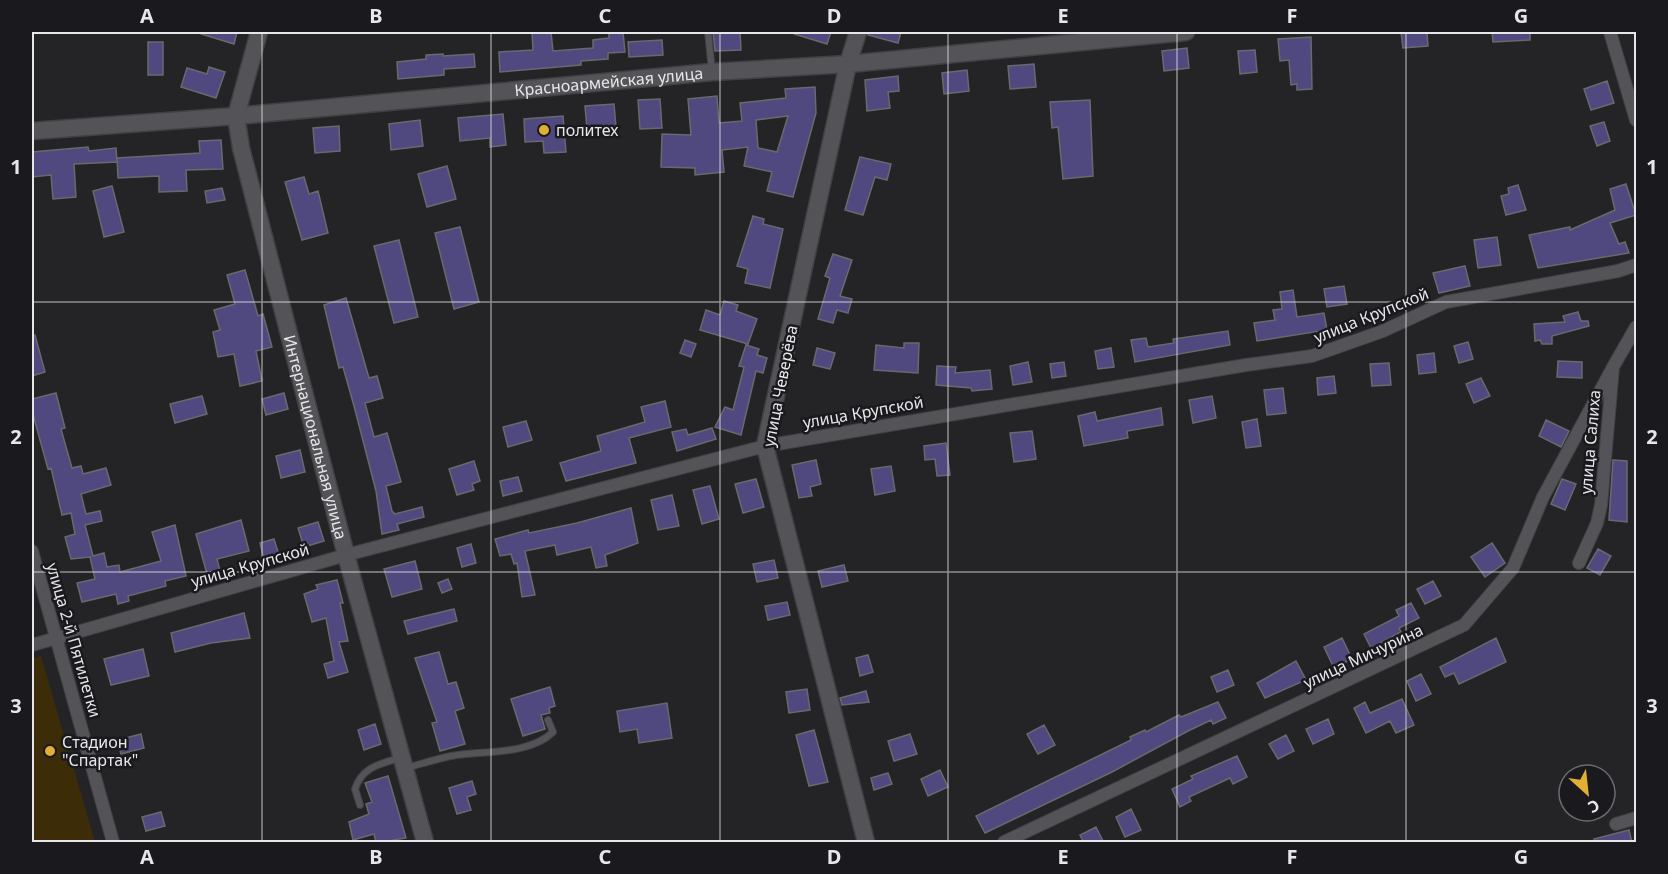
<svg xmlns="http://www.w3.org/2000/svg" width="1668" height="874" font-family="'Noto Sans',sans-serif">
  <style>
    .green { fill: #3c2c08 }
    .building { fill: #4f497f; stroke: #69696d; stroke-width: 1.5; fill-rule: evenodd }
    .lines { fill: none; stroke-linecap: round; stroke-linejoin: round }
    .lane-casing { stroke: #414144; stroke-width: 8 }
    .street-casing { stroke: #414144; stroke-width: 14 }
    .secondary-casing { stroke: #414144; stroke-width: 19 }
    .lane { stroke: #545358; stroke-width: 6 }
    .street { stroke: #545358; stroke-width: 12 }
    .secondary { stroke: #545358; stroke-width: 16 }
    .grid { fill: none; stroke: #e7e7ea; stroke-width: 1.5; stroke-opacity: 0.55 }
    .poi-dot { fill: #e2ae34; stroke: #1a1a1e; stroke-width: 2 }
    .labels { text-anchor: middle; stroke-width: 5; stroke-linejoin: round; paint-order: stroke }
    .street-label { font-size: 16px; fill: #e7e7ea; stroke: #1a1a1e }
    .poi-label { font-size: 16px; fill: #e7e7ea; stroke: #1a1a1e; text-anchor: start }
    .neatline { fill: none; stroke: #e7e7ea; stroke-width: 2 }
    .grid-label { font-size: 20px; text-anchor: middle; font-weight: bold; fill: #e7e7ea }
  </style>
  <rect width="100%" height="100%" fill="#242427"/>
  <path class="green" d="M41 656 95 842H32V659Z"/>
  <path class="building" d="M201 32H237L234 44 201 34Z
    M532 32H551L553 51 593 48V40L609 38V33L623 32 625 52 608 53V59L581 61V65L500 72 499 52 533 50Z
    M713 32H740L741 50 715 51Z
    M794 32H831L827 44 794 34Z
    M868 32H901L898 43 868 35Z
    M1401 32H1427L1428 46 1403 48Z
    M1492 32H1530V40L1493 42Z
    M1311 37 1312 89 1297 90V84L1291 85 1289 60 1280 61 1278 39Z
    M662 40 663 55 629 57 628 42Z
    M148 42H163V75H148Z
    M1187 48 1189 68 1164 71 1162 51Z
    M1255 50 1257 72 1240 74 1238 51Z
    M443 54V56L474 54 475 67 444 69V75L398 79 397 62 426 59V55Z
    M1034 64 1036 87 1010 89 1008 66Z
    M209 67 225 72 216 98 181 87 187 68 207 74Z
    M967 70 969 91 944 94 942 73Z
    M898 76 899 91 888 92 890 108 867 111 865 80Z
    M1607 81 1614 103 1591 110 1584 89Z
    M815 87 816 113 793 197 767 191 772 172 744 166 748 147 722 150 724 172 695 175V168L661 167 662 134 691 135 688 99 717 96 719 123 742 121 740 103 786 98 785 89ZM788 116 777 152 758 148 756 120Z
    M660 99 662 128 640 129 638 100Z
    M1090 100 1093 176 1063 179 1058 127 1052 128 1050 102Z
    M614 104 616 127 587 129 585 106Z
    M503 114 506 145 490 147V138L460 141 458 118Z
    M563 116 566 152 544 153 543 141 525 142 524 119Z
    M420 120 423 146 391 150 389 124Z
    M1604 122 1610 141 1597 146 1590 126Z
    M339 126 340 151 315 153 313 128Z
    M221 140 223 169 186 170 187 191 159 192V176L118 178 117 158 200 153 199 141Z
    M88 147 89 151 116 148 117 162 74 164 76 197 53 199 51 175 32 177V152Z
    M860 157 891 164 887 180 875 177 863 215 845 210Z
    M447 166 456 199 427 207 418 174Z
    M304 177 309 194 318 191 328 233 302 240 285 182Z
    M1626 184 1636 215 1610 223 1619 244 1625 242 1629 253 1538 268 1529 235 1570 227V230L1615 210 1610 189Z
    M1518 185 1526 210 1506 215 1501 196 1509 194 1508 188Z
    M112 186 124 232 104 237 93 191Z
    M222 188 225 200 207 203 205 191Z
    M753 216 764 219 763 224 783 229 770 288 745 283 748 269 737 266Z
    M460 227 479 302 454 309 435 233Z
    M1497 237 1501 265 1478 268 1474 240Z
    M399 240 418 317 394 323 374 246Z
    M833 254 852 260 840 296 852 299 848 313 837 310 833 323 818 319 830 278 825 276Z
    M1465 266 1470 286 1439 293 1433 273Z
    M245 270 258 316 263 314 272 347 256 351 262 381 240 386 234 354 218 357 213 332 220 330 214 310 235 304 227 275Z
    M1344 286 1347 304 1327 307 1324 289Z
    M1293 290 1297 317 1324 313 1327 330 1257 341 1254 323 1275 320 1273 310 1282 309 1280 292Z
    M346 298 369 378 377 376 383 398 365 403 374 437 387 433 401 482 386 486 392 511 395 514 422 507 424 517 397 524 399 530 382 534 376 491 354 406 343 367 339 368 324 305Z
    M724 301 738 305 736 311 757 319 748 344 700 330 706 310 720 315Z
    M1578 312 1581 321H1588L1589 326 1552 336V344H1542L1540 340 1535 341 1534 324 1565 322 1563 316Z
    M1228 331 1230 345 1135 362 1131 340 1146 338 1148 347 1174 343 1173 339Z
    M32 335H35L45 372 32 376Z
    M685 340 696 344 691 357 680 353Z
    M1468 342 1473 359 1459 363 1454 346Z
    M904 343H919L918 373 874 370 876 345 904 348Z
    M746 345 759 349 757 355 767 358 763 373 756 371 741 435 715 427 725 407 733 410 744 367 739 366Z
    M817 348 835 353 830 369 813 365Z
    M1111 348 1114 367 1098 369 1095 351Z
    M1434 353 1436 372 1419 374 1417 355Z
    M1558 361 1582 362V378L1557 377Z
    M1028 362 1032 382 1013 385 1010 366Z
    M1064 362 1066 376 1052 378 1050 364Z
    M1389 363 1391 385 1372 386 1370 364Z
    M937 366 956 367 955 373 990 370 992 389 972 391 971 388 936 385Z
    M1334 376 1336 393 1318 395 1317 378Z
    M1481 378 1490 396 1474 403 1466 384Z
    M1283 388 1286 413 1267 415 1264 390Z
    M56 393 65 428 61 429 72 468 81 466 83 474 106 468 111 485 81 494 86 514 100 511 102 521 85 525 93 556 104 553 107 567 119 565 120 572 161 561 152 532 175 525 186 576 165 581 166 586 128 596 129 601 118 604 116 594 82 602 77 583 95 579 90 557 71 559 65 537 75 534 71 513 62 515 51 468 48 469 32 411V399Z
    M284 393 288 409 266 415 262 399Z
    M202 396 207 414 175 423 170 404Z
    M1212 396 1216 418 1193 423 1189 400Z
    M665 401 671 427 629 438 636 463 566 481 560 463 601 451 597 436 645 422 641 407Z
    M1161 408 1163 425 1127 431 1128 438 1084 446 1078 416 1095 412 1097 421Z
    M1257 419 1261 446 1246 448 1242 422Z
    M1546 420 1569 431 1561 447 1539 436Z
    M526 421 532 440 508 447 503 427Z
    M712 428 716 439 677 451 672 432 686 429 688 435Z
    M1032 431 1036 459 1014 462 1010 433Z
    M946 443 950 475 937 476 935 459 925 460 924 446Z
    M300 450 305 472 281 478 276 456Z
    M816 460 821 484 810 487 812 496 799 498 792 465Z
    M1613 460 1627 461V522L1609 520Z
    M474 461 480 481 472 484 474 490 457 495 449 469Z
    M891 466 895 491 875 495 871 469Z
    M518 477 522 491 503 496 500 481Z
    M756 479 764 507 743 513 735 484Z
    M1562 479 1576 484 1565 510 1551 504Z
    M710 486 719 519 702 524 693 490Z
    M672 495 679 526 658 530 651 500Z
    M631 508 638 543 605 555 607 566 596 568 591 547 557 555 555 545 525 551 535 595 522 597 517 563 514 564 511 554 500 556 495 539 528 530 529 533 577 523Z
    M241 520 249 551 217 559 220 571 207 574 196 534Z
    M318 522 324 541 304 547 298 528Z
    M274 539 279 555 264 559 260 543Z
    M1492 543 1505 563 1485 577 1471 557Z
    M471 544 476 563 462 567 457 548Z
    M1598 549 1611 556 1600 575 1587 568Z
    M774 560 778 578 757 582 753 564Z
    M415 561 422 589 392 597 384 569Z
    M844 565 848 581 822 587 818 571Z
    M448 579 452 589 442 593 438 583Z
    M337 580 343 603H340L348 641 339 642 348 672 328 678 324 664 334 661 326 618 312 622 304 594 318 589 316 585Z
    M1433 581 1441 596 1425 604 1417 589Z
    M787 602 790 615 768 620 765 606Z
    M1411 603 1419 618 1399 628 1401 632 1371 648 1364 634 1399 616 1396 610Z
    M454 609 457 621 408 634 404 621Z
    M244 613 250 638 211 643 175 652 171 633Z
    M1342 638 1352 659 1334 668 1324 647Z
    M1496 638 1506 662 1459 684 1454 673 1445 677 1440 667Z
    M143 649 149 676 111 685 104 659Z
    M439 652 448 684 456 682 464 708 455 711 465 744 440 751 432 723 437 722 415 658Z
    M868 655 873 672 860 676 856 658Z
    M1296 661 1306 680 1265 698 1257 683Z
    M1228 670 1234 685 1217 692 1211 677Z
    M1421 674 1431 694 1416 701 1407 681Z
    M550 687 555 706 549 708 550 713 541 715 545 729 523 736 511 699Z
    M807 689 810 710 789 713 786 692Z
    M866 691 869 702 842 705 840 698Z
    M1402 699 1414 725 1396 733 1390 721 1366 733 1354 708 1365 702 1370 713Z
    M1218 702 1226 718 1213 724 1211 720 1188 731 1112 772 985 833 976 816 1131 740 1130 737 1145 730 1146 732 1179 715 1181 717Z
    M667 703 672 738 639 743 637 729 620 732 617 711Z
    M1328 719 1334 734 1313 744 1306 729Z
    M375 724 381 744 364 750 358 730Z
    M1044 725 1055 745 1038 754 1027 734Z
    M814 730 828 782 809 786 796 735Z
    M141 734 144 748 121 754 118 740Z
    M910 734 917 754 894 761 888 741Z
    M1286 735 1294 751 1278 759 1269 744Z
    M1237 756 1247 777 1233 784 1230 778 1189 797 1191 801 1180 807 1172 789 1193 779 1191 776Z
    M940 770 948 787 928 796 921 779Z
    M888 773 892 784 874 790 871 778Z
    M388 776 406 838 376 843 374 834 353 840 349 822 369 814 366 804 372 802 365 783Z
    M472 781 476 794 467 797 471 810 457 814 449 788Z
    M1131 809 1141 830 1125 837 1116 817Z
    M161 812 165 826 146 831 142 817Z
    M1096 827 1104 843H1084L1080 835Z
    M1629 830 1632 843H1594V839Z"/>
  <g class="lines">
    <defs>
      <path id="lane" d="M708 32 712 71
        M406 768C421 764 436 759 451 756 483 750 528 756 553 732L548 720
        M360 805 355 789C362 767 380 764 400 758"/>
      <path id="street" d="M1610 32 1636 120
        M32 551 113 842
        M1579 563 1597 523 1601 505 1613 367 1636 327
        M32 645 346 555 765 446 1246 365 1312 356 1383 331 1446 302 1618 271 1636 265
        M1616 824 1636 818
        M1004 842 1464 625 1513 568 1543 497 1613 367"/>
      <g id="secondary">
        <path id="s1" d="M259 32 236 116 241 148 346 555 425 842"/>
        <path d="M858 32 848 64 765 446 866 842"/>
        <path id="s2" d="M32 131 236 116 712 72 848 64 1186 32"/>
      </g>
    </defs>
    <use href="#lane" class="lane-casing"/>
    <use href="#street" class="street-casing"/>
    <use href="#secondary" class="secondary-casing"/>
    <use href="#lane" class="lane"/>
    <use href="#street" class="street"/>
    <use href="#secondary" class="secondary"/>
  </g>
  <path class="grid" d="M262 32V842M491 32V842M720 32V842M948 32V842M1177 32V842M1406 32V842M32 302H1636M32 572H1636"/>
  <g class="poi-dot">
    <circle cx="544" cy="130" r="6"/>
    <circle cx="50" cy="751" r="6"/>
  </g>
  <g class="labels">
    <g class="street-label">
      <text dy="6" stroke="none"><textPath href="#s2" startOffset="579">Красноармейская улица</textPath></text>
      <text transform="translate(1371 315) rotate(-22)" y="6">улица Крупской</text>
      <text transform="translate(780 386) rotate(-79)" y="6">улица Чеверёва</text>
      <text transform="translate(863 412) rotate(-10)" y="6">улица Крупской</text>
      <text dy="6" stroke="none"><textPath href="#s1" startOffset="418">Интернациональная улица</textPath></text>
      <text transform="translate(1590 442) rotate(-85)" y="6">улица Салиха</text>
      <text transform="translate(250 565) rotate(-16)" y="6">улица Крупской</text>
      <text transform="translate(74 640) rotate(74)" y="6">улица 2-й Пятилетки</text>
      <text transform="translate(1363 656) rotate(-25)" y="6">улица Мичурина</text>
    </g>
    <g class="poi-label">
      <text x="556" y="136">политех</text>
      <text x="62" y="748">Стадион<tspan x="62" dy="18">"Спартак"</tspan></text>
    </g>
  </g>
  <rect width="1668" height="874" fill="none" stroke="#1a1a1e" stroke-width="66"/>
  <g transform="translate(1587 793) rotate(153)"><circle r="28" fill="#1a1a1e" stroke="#6c6c70" stroke-width="1.5"/>
  <path d="M0-4.5L10 22L0 15L-10 22Z" fill="#e2ae34"/>
  <text y="-9" font-size="16" font-weight="bold" text-anchor="middle" fill="#e7e7ea">С</text>
  </g>
  <rect x="33" y="33" width="1602" height="808" class="neatline"/>
  <g class="grid-label">
    <text x="147" y="23">A</text>
    <text x="376" y="23">B</text>
    <text x="605" y="23">C</text>
    <text x="834" y="23">D</text>
    <text x="1063" y="23">E</text>
    <text x="1292" y="23">F</text>
    <text x="1521" y="23">G</text>
    <text x="16" y="174">1</text>
    <text x="1652" y="174">1</text>
    <text x="16" y="444">2</text>
    <text x="1652" y="444">2</text>
    <text x="16" y="713">3</text>
    <text x="1652" y="713">3</text>
    <text x="147" y="864">A</text>
    <text x="376" y="864">B</text>
    <text x="605" y="864">C</text>
    <text x="834" y="864">D</text>
    <text x="1063" y="864">E</text>
    <text x="1292" y="864">F</text>
    <text x="1521" y="864">G</text>
  </g>
</svg>
